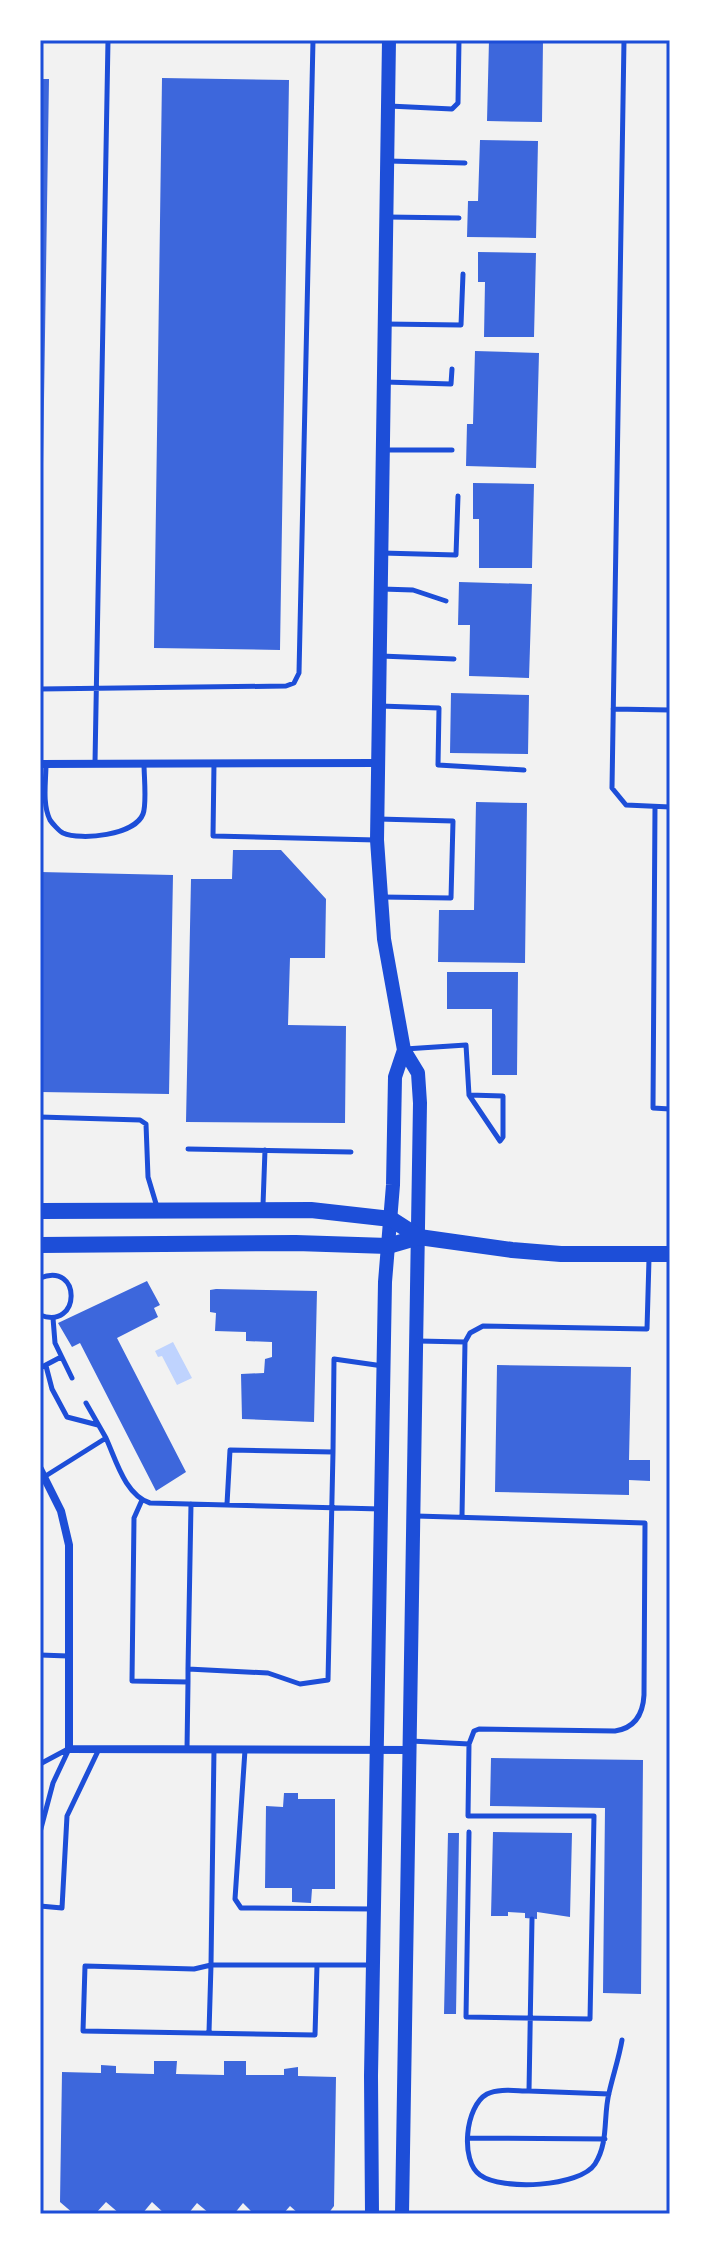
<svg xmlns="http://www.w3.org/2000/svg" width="710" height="2254" font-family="'DM Sans',sans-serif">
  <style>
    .water { fill: #bfd3fe }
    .building { fill: #3d67dc }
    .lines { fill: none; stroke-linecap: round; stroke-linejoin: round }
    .service { stroke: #1d4ed8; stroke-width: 5 }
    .minor { stroke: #1d4ed8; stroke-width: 8 }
    .tertiary { stroke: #1d4ed8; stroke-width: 14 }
    .secondary { stroke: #1d4ed8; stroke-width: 16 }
    .neatline { fill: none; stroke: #1d4ed8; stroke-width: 3 }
  </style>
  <rect width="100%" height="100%" fill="#f2f2f2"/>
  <path class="water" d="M173 1342 192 1378 177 1385 162 1356 158 1357 155 1351Z"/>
  <path class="building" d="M489 40H543L542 122 487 121Z
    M162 78 289 80 280 650 154 648Z
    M40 79H49L43 464H40Z
    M480 140 538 141 536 238 467 237 468 201H478Z
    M478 252 536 253 534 337H484L485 282H478Z
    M475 351 539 353 536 468 466 466 467 424H473Z
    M473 483 534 484 532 568H479V519H473Z
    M459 582 532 584 529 678 469 676 470 625H458Z
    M451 693 529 695 528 754 450 753Z
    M476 802 527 803 525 963 438 962 439 910H474Z
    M233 850H281L326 899 325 958H290L288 1025 346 1026 345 1123 186 1122 191 879H232Z
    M40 872 173 875 169 1094 40 1092Z
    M447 972H518L517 1075H492V1009H447Z
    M147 1281 160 1305 154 1308 158 1317 117 1338 186 1472 156 1491 80 1343 72 1347 58 1323Z
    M216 1289 317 1291 314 1422 242 1419 241 1374 264 1373 265 1359 272 1357V1342L246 1341V1332L215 1331 216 1313 210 1312V1290Z
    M497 1365 631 1367 629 1460H650V1481L629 1480V1495L495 1492Z
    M491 1758 643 1760 641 1994 603 1993 605 1808 490 1806Z
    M284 1793H298V1799H335V1889H312L311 1903 292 1902V1888H265L266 1806 283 1807Z
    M493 1832 572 1833 570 1917 537 1912V1919L525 1918V1913L508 1912V1916H491Z
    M448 1833H459L456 2014H444Z
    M154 2061H177L176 2074 224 2075V2061H246V2075H284V2069L298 2067V2076L336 2077 334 2206 328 2214H299L290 2206 283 2214H254L243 2203 234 2214H210L197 2203 188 2214H165L152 2202 142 2214H120L106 2202 95 2214H74L60 2202 62 2072 101 2073V2065L116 2066V2073L154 2074Z"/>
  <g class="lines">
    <path class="service" d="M624 40 612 788 626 805 670 807
      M389 106 452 109 458 103 459 40
      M388 161 465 163
      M387 217 459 218
      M385 324 461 325 463 274
      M385 382 451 384 452 369
      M384 450H452
      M382 553 456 555 458 496
      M382 589 413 590 446 601
      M381 656 454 659
      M40 689 286 686 294 683 299 673 313 40
      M380 706 439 708 438 765 524 770
      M613 709 670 710
      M95 763 108 40
      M214 763 213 836 376 840
      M46 764C46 781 42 804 50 820 52 823 59 831 63 833 81 841 135 835 143 814 147 804 144 776 144 764
      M655 807 653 1108 670 1109
      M378 819 453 821 451 898 382 897
      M405 1049 466 1045 469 1095 500 1141 503 1137V1096L469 1095
      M40 1117 140 1120 146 1124 148 1177 157 1207
      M188 1149 351 1152
      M263 1205 265 1150
      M40 1278C82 1261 81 1331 40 1315
      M53 1318 55 1343 72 1378
      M418 1341 465 1342 470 1333 483 1326 647 1329 649 1259
      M46 1366 52 1389 67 1417 98 1425
      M40 1368 61 1357
      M86 1403 106 1438
      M333 1452 334 1359 383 1366
      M44 1477 106 1438C116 1460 125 1495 150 1503L381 1509
      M142 1500 134 1518 132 1681 188 1682 187 1749
      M416 1516 645 1523 644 1695C643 1714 635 1728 615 1731L479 1729 474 1731 469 1744 468 1816H594L590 2019 466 2017 469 1832
      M462 1516 465 1342
      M40 1655 68 1656
      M188 1669 191 1504
      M188 1682V1669L268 1673 300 1684 328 1680 333 1452 230 1450 227 1504
      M411 1741 469 1744
      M214 1749 211 1965H372
      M245 1750 235 1899 241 1908 373 1909
      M40 1764 68 1749
      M40 1832 53 1783 69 1749
      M40 1906 62 1908 67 1816 99 1749
      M532 1919 529 2091 609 2094
      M209 2032 211 1965 194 1969 85 1966 83 2031 315 2035 317 1965
      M529 2091C516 2091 499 2088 487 2094 465 2106 460 2161 480 2175 502 2191 580 2187 595 2164 609 2142 603 2117 609 2093 613 2075 619 2058 622 2040
      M469 2138 605 2139"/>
    <path class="minor" d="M40 764 378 763
      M40 1469 61 1511 69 1545V1749L410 1750"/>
    <path class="tertiary" d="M389 40 377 840 384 939 404 1050 418 1073 420 1103 402 2214
      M372 2214 371 2076 385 1282 393 1185 395 1077 404 1050"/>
    <path class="secondary" d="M40 1211 311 1210 391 1219 419 1237 512 1250 561 1254H670
      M40 1245 296 1243 388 1246 419 1237"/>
  </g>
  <rect width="710" height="2254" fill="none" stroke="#ffffff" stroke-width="84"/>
  <rect x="42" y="42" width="626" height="2170" class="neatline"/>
</svg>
